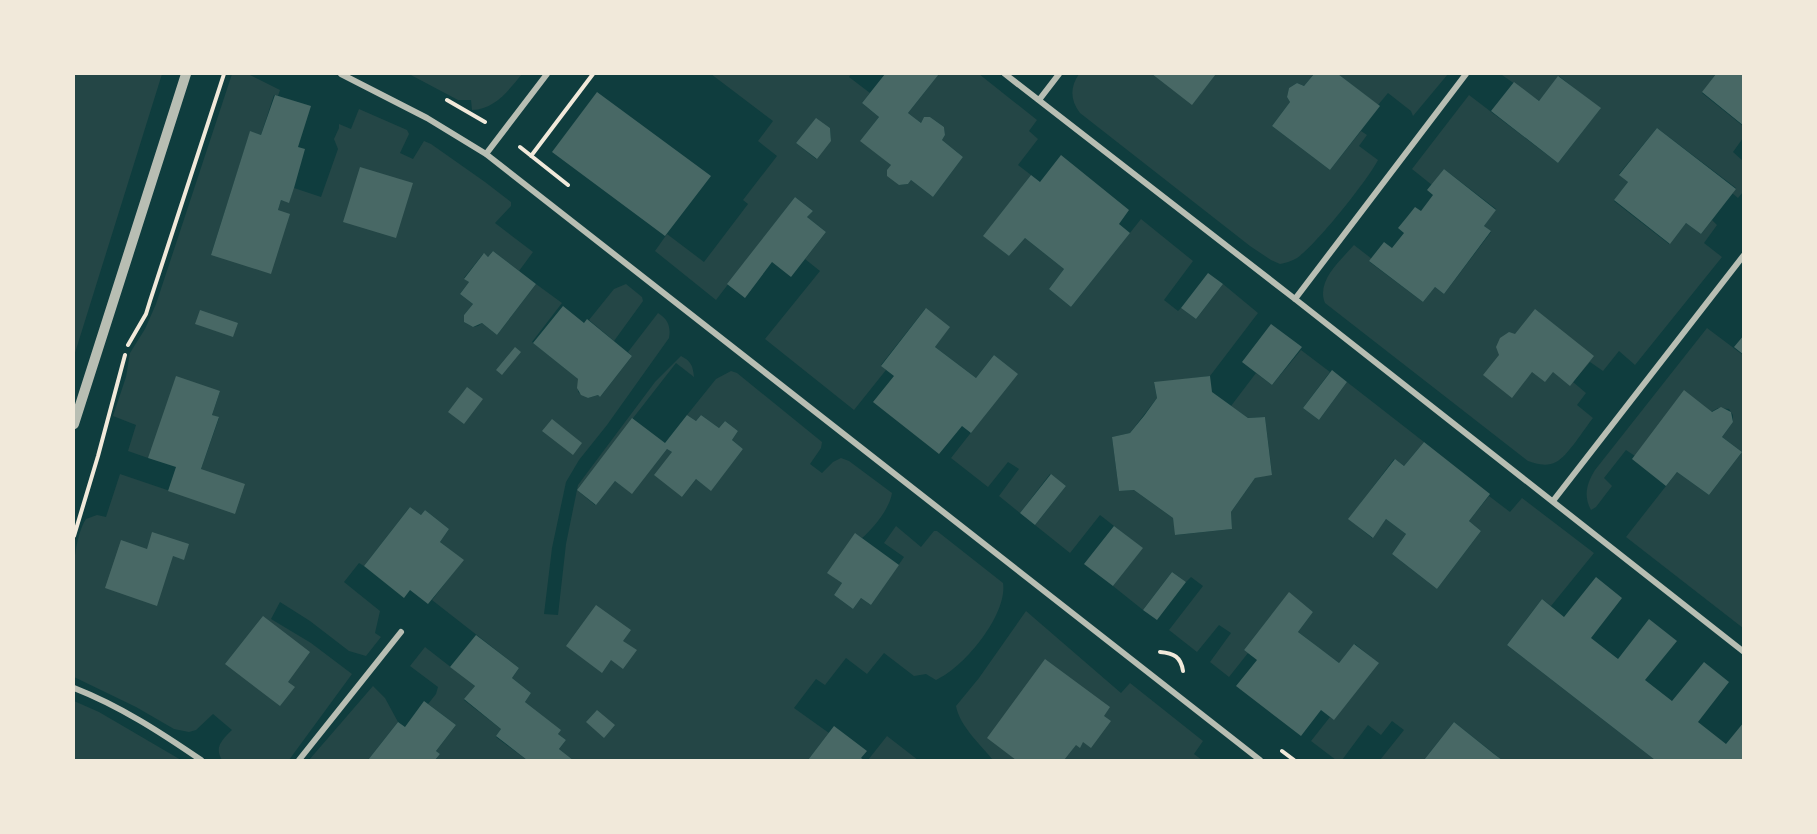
<svg xmlns="http://www.w3.org/2000/svg" width="1817" height="834" font-family="'IBM Plex Serif',serif">
  <style>
    .green { fill: #244646; fill-rule: evenodd }
    .building { fill: #486865 }
    .lines { fill: none; stroke-linecap: round; stroke-linejoin: round }
    .path { stroke: #f1e9da; stroke-width: 4 }
    .minor { stroke: #b8beb3; stroke-width: 6 }
    .tertiary { stroke: #b8beb3; stroke-width: 10 }
  </style>
  <rect width="100%" height="100%" fill="#0f3d3e"/>
  <path class="green" d="M74 74H162L74 356Z
    M232 74H248L280 90 278 96 274 95 261 135 250 132 211 255 278 210 281 200 289 202 294 188 321 197 338 149 334 139 339 128V124L351 129 359 109 407 130 409 134 400 153 413 159 424 141 431 144 485 182 511 202V206L495 223 533 252 519 271 493 251 488 257 483 254 464 278 469 282 460 294 473 304 464 315V322L473 327 478 326 482 323 497 335 536 284 562 303 532 342 578 379V392L588 398 598 395 600 397 632 356 628 352 658 313C668 319 671 327 669 338L607 425 579 460 566 482 552 548 544 614 558 615 566 544 578 485 655 382 681 356C691 361 693 366 694 377L676 363 577 490 595 505 615 481 632 493 667 449 672 452 682 497 696 479 711 490 743 449 732 440 738 431 725 421 719 428 701 415 696 421 687 415 716 379 731 371 737 373 822 442 821 448 810 464 822 473 833 462 841 458 849 461 892 493C890 508 873 529 862 538L856 534 828 573 842 583 834 595 853 609 861 598 871 605 904 557 884 543 896 526 921 547 934 531H937L1003 583C1008 614 964 668 936 680L926 674 914 676 884 653 867 674 846 658 825 685 816 679 794 708 829 733 808 760H573L559 749 566 740 558 734 560 730 525 702 531 693 512 678 519 668 432 600 463 560 440 542 449 529 425 510 421 515 410 507 364 566 359 563 344 582 380 611 375 633 381 637 366 656 349 651 310 621 280 602 271 619 311 643 352 674 289 760H222C214 747 222 740 232 730L213 714 196 730 189 732 174 729 136 707 74 677C74 639 66 549 86 519L97 515 106 517 120 474 235 513 201 469 219 418 212 415 220 391 148 458 128 451 136 425 113 416 126 377 130 353 145 329 156 304Z
    M409 74H522C508 91 495 109 472 110L471 100H458Z
    M711 74H851L849 77 870 93 862 103 879 117 861 140 891 165 899 185 908 184 911 180 933 197 963 157 942 140 945 135 944 127 930 117H924L921 123 908 113 939 74H979L1037 120 1029 131 1038 139 1018 165 1031 175 984 236 1009 256 1025 238 1064 269 1049 289 1071 307 1141 219 1193 261 1164 300 1178 311 1181 308 1196 319 1223 284 1258 313 1210 376 1154 383 1157 398 1130 433 1112 437 1119 491 1134 490 1173 518 1176 535 1232 529 1231 512 1255 478 1272 474 1265 417 1248 418 1231 406 1256 373 1272 385 1301 350 1330 372 1303 408 1319 420 1347 382 1424 442 1404 466 1394 459 1349 519 1372 538 1386 519 1406 534 1392 554 1437 589 1481 531 1469 521 1489 496 1510 512 1522 498 1594 553 1551 606 1542 599 1507 645 1655 760H1502L1454 722 1424 760H1380L1404 730 1392 721 1381 735 1368 725 1342 760H1336L1311 741 1330 717 1334 719 1378 663 1355 644 1339 663 1298 632 1313 612 1289 593 1244 650 1248 653 1229 677 1210 662 1231 633 1219 625 1197 652 1169 630 1203 586 1191 577 1186 582 1172 572 1143 610 1113 586 1142 548 1100 515 1070 553 1035 525 1066 486 1050 474 1020 513 999 496 1019 469 1008 462 988 487 951 458 1017 374 994 355 976 378 935 347 949 327 925 309 881 365 886 370 854 410 765 339 820 271 805 259 826 232 807 217 813 211 795 197 716 300 655 251 667 234 704 262 748 204 743 200 777 156 758 141 773 121ZM816 119 830 128 831 140 816 159 796 143Z
    M1079 74H1152L1192 104 1216 74H1314L1304 86 1297 83 1289 88 1287 97 1290 102 1272 126 1330 170 1361 131 1367 135 1359 146 1378 160C1367 181 1316 245 1297 258 1292 261 1286 263 1280 264L1271 260 1250 246 1080 113C1070 100 1070 87 1079 74Z
    M1338 74H1448L1413 116 1411 111 1388 93 1378 105Z
    M1503 74H1716L1702 93 1743 126V138L1733 152 1743 161V192L1738 198 1732 193 1736 188 1657 128 1619 174 1628 182 1614 201 1669 244 1686 223 1701 234 1712 220 1717 225 1704 243 1722 257 1635 365 1619 351 1603 371 1590 362 1573 382 1586 393 1577 405 1593 418C1584 429 1568 456 1556 462 1547 467 1536 464 1528 461L1325 303C1316 281 1340 261 1354 245L1372 259 1369 261 1371 263 1423 302 1435 287 1444 294 1491 232 1484 226 1496 209 1444 169 1432 185 1412 169 1469 95 1558 163 1600 109 1559 76 1539 101 1502 75Z
    M626 284 642 297 643 301 614 341 589 320 614 289Z
    M1707 328 1743 355V628L1626 537 1677 472 1709 495 1742 452 1722 437 1733 422V415L1729 409 1718 408 1635 456 1626 450 1604 478 1612 486 1596 507 1591 510C1583 496 1587 483 1595 470Z
    M1026 611 1121 693 1130 683 1203 741 1194 754 1202 760H993C981 745 960 727 956 706L979 678Z
    M425 647 475 686 464 700 501 729 496 737 527 760H435L440 754 436 751 456 725 428 704 436 694 438 687 410 666Z
    M373 686 385 698 398 722 368 760H309Z
    M74 701 99 712 181 760H74Z
    M887 736 918 760H868Z"/>
  <path class="building" d="M885 74H939L908 113 921 123 924 117H930L944 127 945 135 942 140 963 157 933 197 911 180 908 184 899 185 887 176V170L891 165 860 141 879 117 862 103Z
    M1152 74H1216L1192 105Z
    M1314 74H1338L1380 106 1330 170 1272 126 1290 102 1287 97 1289 88 1297 83 1304 86Z
    M1716 74H1744V126L1702 92Z
    M1558 76 1601 108 1558 163 1491 111 1514 82 1539 101Z
    M597 92 711 176 665 236 552 152Z
    M275 95 311 106 298 147 305 149 294 188 289 203 281 200 278 210 290 214 271 274 211 255 250 131 261 135Z
    M816 118 830 128 831 141 817 159 796 143Z
    M1657 128 1736 189 1701 234 1686 223 1670 244 1614 200 1628 182 1619 175Z
    M1061 155 1129 210 1119 224 1130 233 1071 307 1049 289 1064 269 1025 238 1009 256 983 236 1031 175 1040 182Z
    M360 167 413 183 396 238 343 222Z
    M1444 169 1496 210 1484 226 1491 231 1444 294 1435 287 1423 302 1369 261 1384 242 1392 248 1404 233 1398 228 1407 217 1415 207 1421 211 1433 195 1427 190Z
    M795 197 813 211 807 217 826 232 791 277 772 262 745 298 727 284Z
    M493 251 536 284 497 335 482 323 473 327 464 322V315L473 304 460 294 469 282 464 279 484 253 488 257Z
    M1208 273 1223 284 1196 319 1181 308Z
    M563 306 584 323 587 319 632 356 600 397 598 395 588 398 581 395 577 388 578 379 533 343Z
    M926 308 950 327 935 347 976 378 994 355 1018 374 971 433 962 426 939 454 873 402 894 376 881 366Z
    M1535 309 1594 356 1570 386 1553 372 1545 382 1532 372 1512 398 1483 375 1499 355 1496 347 1500 338 1509 332 1515 334Z
    M200 310 238 323 233 337 195 324Z
    M1271 324 1302 347 1272 385 1242 362Z
    M1744 335V355L1734 347Z
    M515 347 521 352 502 375 496 370Z
    M1332 370 1347 382 1319 420 1303 408Z
    M176 376 220 391 212 415 219 417 201 469 245 484 235 514 168 491 176 467 148 458Z
    M1210 376 1212 392 1248 418 1265 417 1272 475 1255 478 1231 512 1232 529 1175 535 1173 518 1134 490 1119 491 1112 437 1130 433 1144 416 1157 398 1154 382Z
    M467 387 483 399 464 424 448 412Z
    M1684 390 1712 412 1721 407 1731 412 1733 422 1722 437 1742 452 1709 495 1677 472 1666 486 1632 459Z
    M687 415 696 421 701 415 719 428 725 421 738 431 732 440 743 449 711 491 696 479 682 497 654 475 672 452 667 449 632 494 615 481 596 505 577 490 632 418 665 443Z
    M552 419 582 443 573 455 542 431Z
    M1424 442 1490 494 1469 521 1481 531 1437 589 1392 554 1406 534 1386 519 1373 538 1348 519 1395 459 1404 466Z
    M1051 474 1066 486 1035 525 1020 513Z
    M410 507 421 515 425 510 449 529 440 542 464 560 428 604 410 590 404 598 364 566Z
    M1114 526 1143 548 1113 586 1084 564Z
    M152 532 189 544 184 560 173 556 157 606 105 588 121 540 147 549Z
    M855 533 899 565 871 605 861 598 853 609 834 595 842 583 827 573Z
    M1172 572 1186 582 1157 620 1143 610Z
    M1596 577 1622 598 1591 638 1618 659 1649 619 1677 641 1645 680 1672 701 1704 662 1729 682 1698 722 1726 744 1744 722V760H1655L1507 645 1542 599 1564 617Z
    M1289 592 1313 612 1298 632 1318 647 1339 663 1354 644 1379 663 1334 720 1321 710 1301 736 1236 686 1257 660 1244 650Z
    M596 605 631 630 623 641 637 650 623 669 611 660 602 673 566 646Z
    M263 616 310 652 288 682 295 687 280 706 225 664Z
    M476 635 519 668 512 678 531 693 525 702 561 730 558 734 566 740 559 749 573 760H527L496 736 501 729 464 699 475 686 450 667Z
    M1045 659 1110 707 1104 716 1111 721 1091 748 1083 742 1080 748 1076 745 1064 760H1016L987 738Z
    M424 701 456 725 436 751 440 754 435 760H368L398 722 405 727Z
    M597 710 615 725 604 738 586 722Z
    M1454 722 1494 754 1502 760H1424Z
    M834 726 867 751 861 758 864 760H808Z"/>
  <g class="lines">
    <path class="path" d="M447 100 485 122
      M520 147 568 185
      M531 156 593 74
      M128 345 146 314 150 301 224 74
      M74 536 98 456 125 355
      M1160 652C1174 653 1181 657 1183 671
      M1282 751 1294 760"/>
    <path class="minor" d="M341 74 427 118 486 154 1260 760
      M1005 74 1295 299 1744 652
      M1039 100 1059 74
      M486 154 547 74
      M1295 299 1466 74
      M1553 501 1744 255
      M74 688C120 706 160 732 201 760
      M299 760 401 632"/>
    <path class="tertiary" d="M74 424 186 74"/>
  </g>
  <rect width="1817" height="834" fill="none" stroke="#f1e9da" stroke-width="150"/>
</svg>
